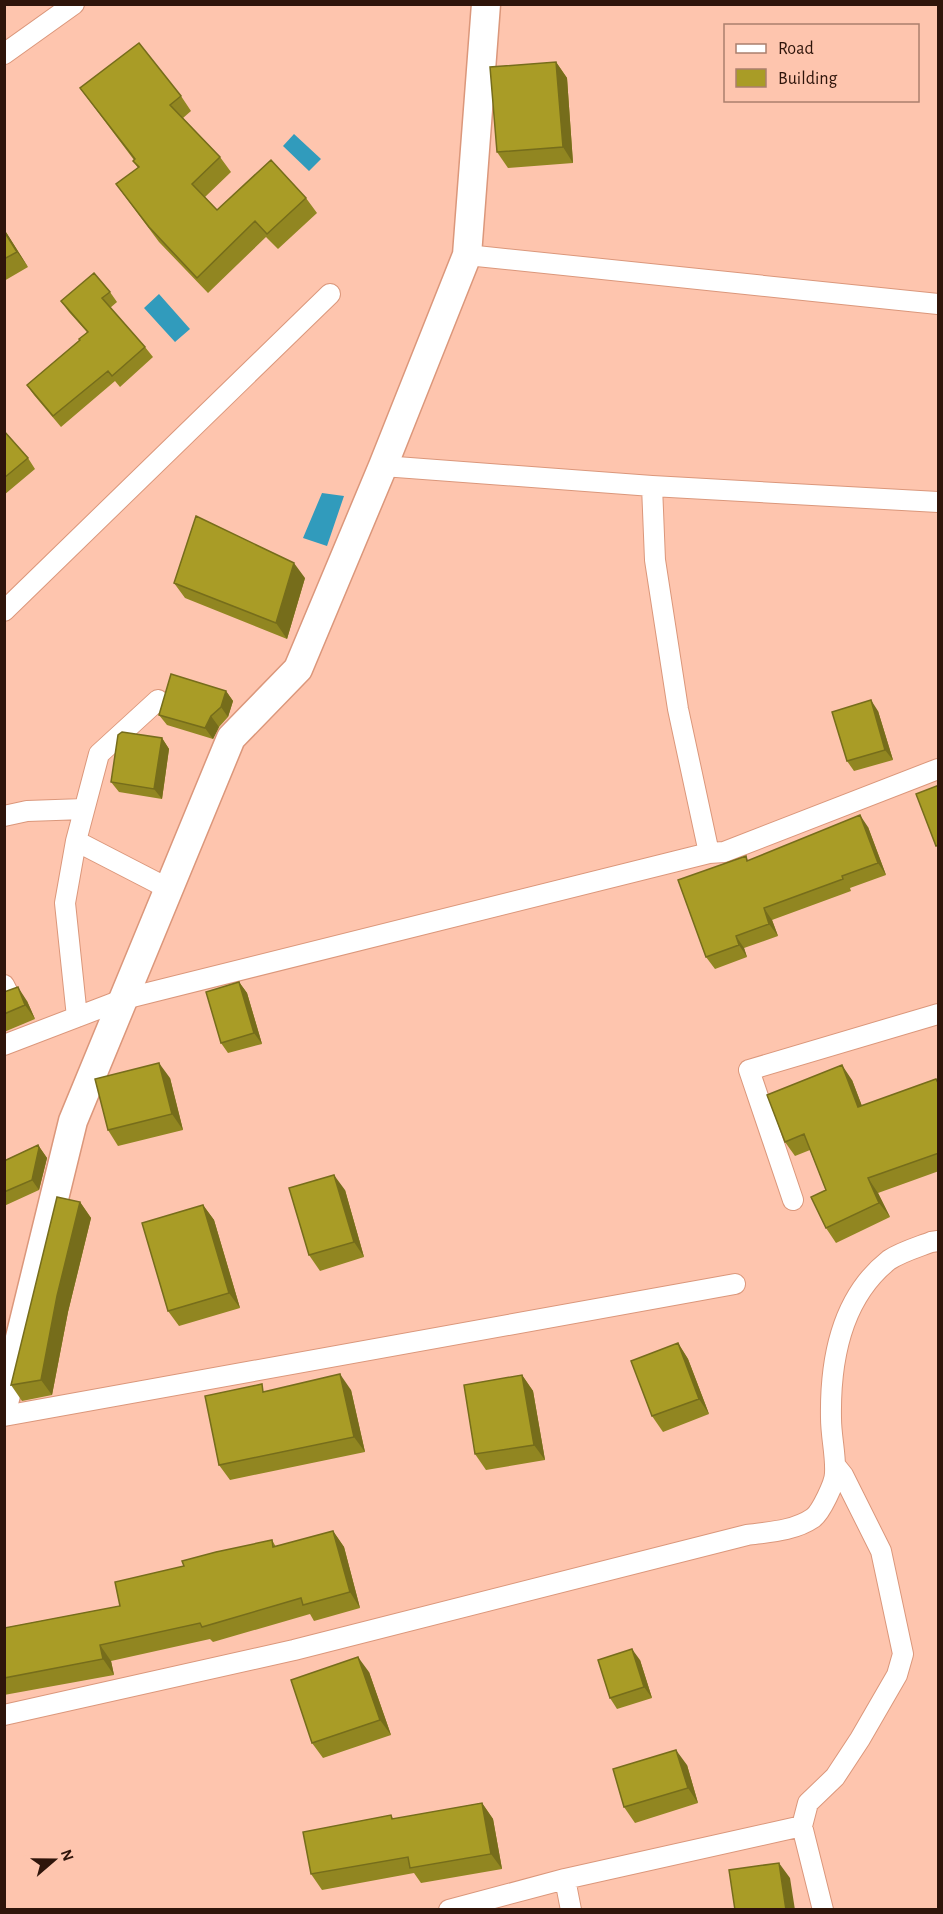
<svg xmlns="http://www.w3.org/2000/svg" width="943" height="1914" font-family="'Alegreya Sans',sans-serif">
  <style>
    .water { fill: #319bbc }
    .lines { fill: none; stroke-linecap: round; stroke-linejoin: round }
    .street-casing { stroke: #db977b; stroke-width: 22 }
    .secondary-casing { stroke: #db977b; stroke-width: 31 }
    .street { stroke: #fff; stroke-width: 20 }
    .secondary { stroke: #fff; stroke-width: 28 }
    .wall { fill: #918621 }
    .shaded-wall { fill: #766d1b }
    .building { fill: #a99c26; stroke: #766d1b; stroke-width: 1.5 }
  </style>
  <rect width="100%" height="100%" fill="#fec5ae"/>
  <path class="water" d="M294 134 321 159 309 171 283 146Z
    M159 294 190 329 175 342 144 308Z
    M322 493 344 496 327 546 303 538Z"/>
  <g class="lines">
    <defs>
      <path id="street" d="M4 54 74 4
        M467 255 938 304
        M383 466 652 486 938 502
        M652 486 655 560 678 709 709 853
        M4 611 330 294
        M4 816 27 811 84 809
        M76 841 169 889
        M4 985 7 991
        M77 1017 65 903 76 841 99 754 158 700
        M4 1045 124 999 709 853 724 852 938 769
        M793 1200 749 1070 938 1014
        M4 1416 735 1284
        M4 1715 294 1650 747 1535C769 1532 794 1531 813 1518 821 1512 835 1483 835 1473 836 1455 831 1437 831 1418 830 1361 841 1298 889 1260 901 1252 918 1247 931 1242L938 1241
        M565 1879 802 1826
        M449 1910 565 1879 571 1910
        M823 1910 802 1826 808 1803 835 1777 860 1739 897 1675 903 1654 881 1551 843 1475 835 1465"/>
      <path id="secondary" d="M4 1403 73 1121 231 738 298 669 383 466 467 255 486 4"/>
    </defs>
    <use href="#street" class="street-casing"/>
    <use href="#secondary" class="secondary-casing"/>
    <use href="#street" class="street"/>
    <use href="#secondary" class="secondary"/>
  </g>
  <path class="wall" d="M329 4H363V5H329Z
    M556 62 567 78 573 163 508 168 497 152Z
    M80 88 181 96 191 111 183 118 220 157 231 172 205 197 217 210 306 198 317 213 278 249 266 237 208 293 159 242 116 184 138 168 133 161 134 160Z
    M4 229 28 267 4 281Z
    M110 292 117 302 110 308 145 347 153 357 120 387 115 381 61 427 34 395 27 385 80 340 87 332 69 312 61 301Z
    M4 431 28 458 35 469 4 495Z
    M305 578 287 639 185 598 174 583Z
    M226 691 233 701 228 717 219 727 213 739 167 725 159 715Z
    M878 711 893 760 854 771 847 761Z
    M162 738 169 749 162 799 119 792 111 782Z
    M868 827 886 875 850 888 851 891 772 920 778 936 744 948 747 957 715 969 706 957 746 856 748 861Z
    M239 982 247 993 262 1044 228 1053 221 1043Z
    M4 992 27 1001 35 1019 4 1032Z
    M170 1078 183 1130 118 1146 108 1130Z
    M936 1079 939 1082V1171L878 1193 890 1217 836 1243 826 1228V1190L810 1150 795 1156 785 1142 852 1080 862 1106Z
    M38 1145 47 1158 39 1190 4 1206V1161Z
    M345 1190 364 1257 320 1271 309 1255Z
    M80 1202 91 1218 68 1312 52 1395 22 1401 11 1385Z
    M203 1205 214 1220 240 1308 179 1326 168 1311Z
    M678 1343 688 1359 709 1414 663 1432 652 1416Z
    M522 1375 533 1391 545 1460 486 1470 475 1454Z
    M351 1390 365 1452 230 1480 219 1465 267 1391Z
    M333 1531 344 1547 360 1608 314 1621 310 1614 213 1642 210 1639 111 1661 114 1675 4 1695V1628L120 1606 184 1566 272 1540 276 1547Z
    M640 1660 652 1698 617 1709 610 1698Z
    M369 1672 391 1735 323 1758 312 1743Z
    M687 1765 698 1803 635 1823 624 1807Z
    M482 1803 493 1819 502 1869 421 1883 414 1873 322 1890 311 1874 391 1815 393 1819Z"/>
  <path class="shaded-wall" d="M556 62 567 78 573 163 563 147Z
    M4 229 28 267 17 252 4 231Z
    M294 563 305 578 287 639 276 623Z
    M226 691 233 701 228 717 221 707Z
    M871 700 878 711 893 760 885 750Z
    M211 716 219 727 213 739 205 728Z
    M162 738 169 749 162 799 154 789Z
    M860 815 868 827 886 875 878 863Z
    M764 908 772 920 778 936 769 924Z
    M736 936 744 948 747 957 739 945Z
    M239 982 247 993 262 1044 254 1033Z
    M18 987 27 1001 35 1019 25 1005Z
    M159 1063 170 1078 183 1130 172 1114Z
    M842 1065 852 1080 868 1122 858 1107Z
    M38 1145 47 1158 39 1190 32 1180Z
    M334 1175 345 1190 364 1257 354 1242Z
    M868 1178 878 1193 890 1217 879 1203Z
    M80 1202 91 1218 68 1312 52 1395 41 1380 57 1296Z
    M203 1205 214 1220 240 1308 229 1293Z
    M678 1343 688 1359 709 1414 699 1399Z
    M340 1374 351 1390 365 1452 354 1437Z
    M522 1375 533 1391 545 1460 534 1445Z
    M333 1531 344 1547 360 1608 350 1592Z
    M100 1645 111 1661 114 1675 103 1659Z
    M632 1649 640 1660 652 1698 644 1687Z
    M358 1657 369 1672 391 1735 380 1720Z
    M676 1750 687 1765 698 1803 688 1788Z
    M482 1803 493 1819 502 1869 491 1854Z
    M779 1863 790 1878 795 1910H786Z"/>
  <path class="building" d="M139 43 181 96 170 105 220 157 192 184 217 210 271 160 306 198 267 234 255 221 197 278 149 227 116 184 139 167 133 161 135 159 80 88Z
    M556 62 563 147 497 152 490 67Z
    M4 231 17 252 4 259Z
    M94 273 110 292 102 298 145 347 112 376 108 371 53 416 27 385 80 340 79 339 88 332 61 301Z
    M4 431 28 458 4 478Z
    M196 516 294 563 276 623 174 583Z
    M171 674 226 691 221 707 211 716 205 728 159 715Z
    M871 700 885 750 847 761 832 712Z
    M122 732 162 738 154 789 111 782 118 735Z
    M939 785V845L936 846 916 794Z
    M860 815 878 863 842 876 843 879 764 908 769 924 736 936 739 945 706 957 678 880 746 856 747 861Z
    M239 982 254 1033 221 1043 206 992Z
    M18 987 25 1005 4 1014V992Z
    M159 1063 172 1114 108 1130 95 1079Z
    M842 1065 858 1107 936 1079 939 1085V1153L868 1178 879 1203 826 1228 811 1197 826 1190 804 1134 785 1142 767 1095Z
    M38 1145 39 1148 32 1180 4 1192V1161Z
    M334 1175 354 1242 309 1255 289 1188Z
    M57 1197 80 1202 57 1296 41 1380 11 1385Z
    M203 1205 229 1293 168 1311 142 1223Z
    M678 1343 699 1399 652 1416 631 1361Z
    M340 1374 354 1437 219 1465 205 1396 262 1384 263 1392Z
    M522 1375 534 1445 475 1454 464 1385Z
    M333 1531 350 1592 303 1605 301 1598 202 1627 200 1623 100 1645 103 1659 4 1678V1628L120 1606 115 1582 184 1566 182 1561 216 1552 272 1540 273 1547Z
    M632 1649 644 1687 610 1698 598 1660Z
    M358 1657 380 1720 312 1743 291 1680Z
    M676 1750 688 1788 624 1807 613 1769Z
    M482 1803 491 1854 410 1868 408 1857 311 1874 303 1832 391 1815 392 1819Z
    M779 1863 786 1910H735L729 1870Z"/>
  <rect width="943" height="1914" fill="none" stroke="#2f150b" stroke-width="12"/>
  <rect x="724" y="24" width="195" height="78" fill="#fec5ae" stroke="#ab7f6d" stroke-width="1.5"/>
  <rect x="736" y="44" width="30" height="9" fill="#ffffff" stroke="#ab7f6d" stroke-width="1.5"/>
  <text x="778" y="54" font-size="18" fill="#2f150b">Road</text>
  <rect x="736" y="69" width="30" height="18" fill="#a99c26" stroke="#ab7f6d" stroke-width="1.5"/>
  <text x="778" y="84" font-size="18" fill="#2f150b">Building</text>
  <g transform="translate(54 1860) rotate(70)" stroke="#fec5ae" stroke-width="4.5" paint-order="stroke">
  <path d="M0-4.5L10 22L0 15L-10 22Z" fill="#2f150b"/>
  <text y="-9" font-size="16" font-weight="bold" text-anchor="middle" fill="#2f150b">N</text>
  </g>
</svg>
